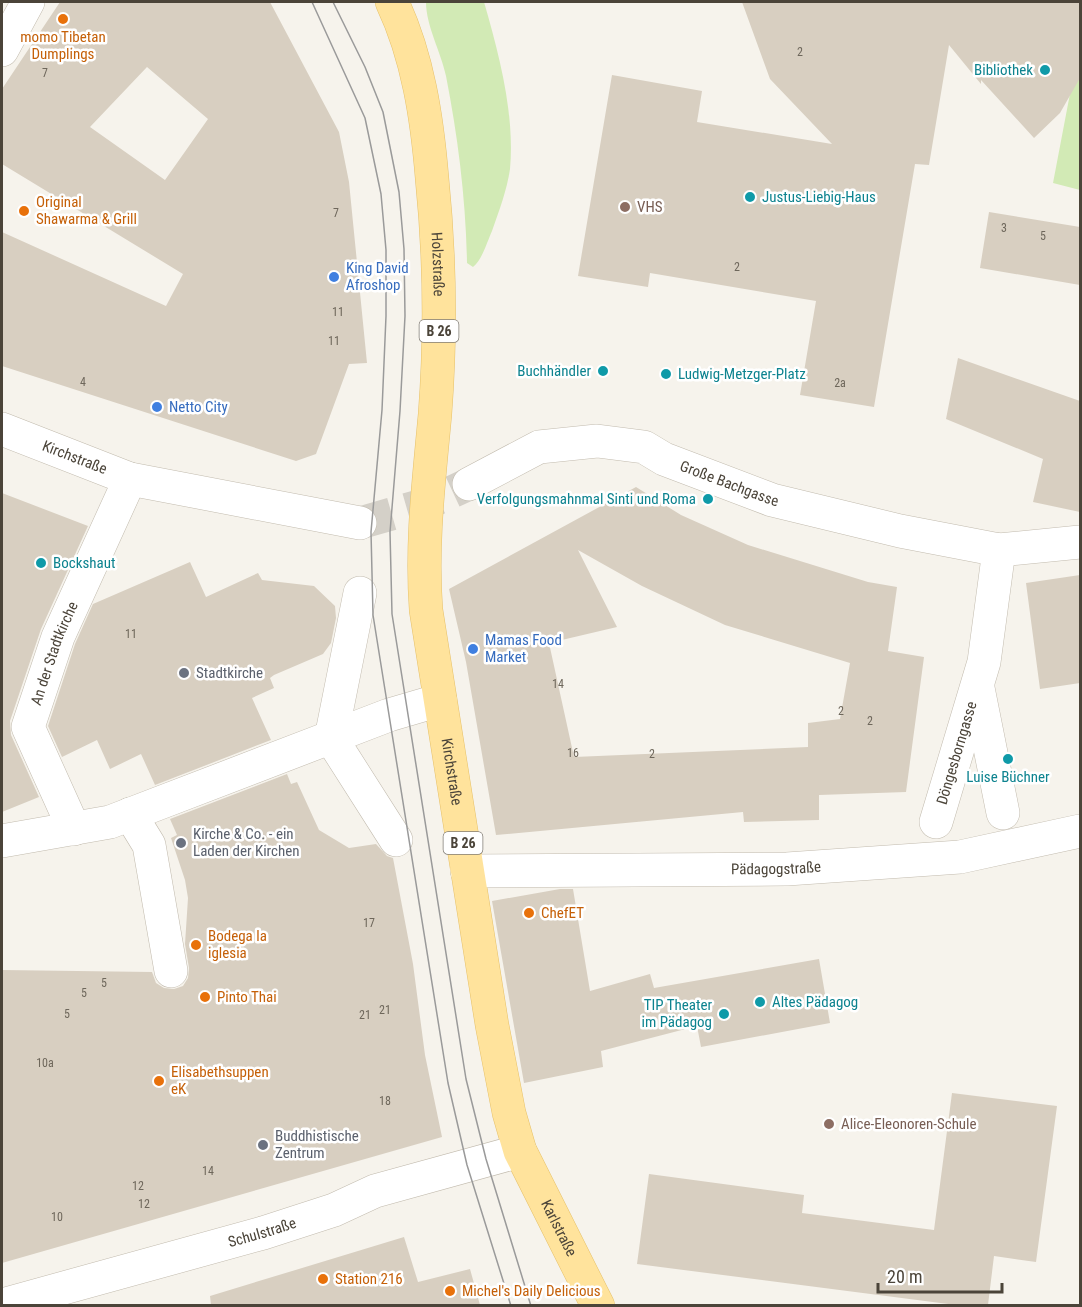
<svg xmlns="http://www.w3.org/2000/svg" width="1082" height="1307" font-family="'Roboto Condensed',sans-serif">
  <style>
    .green { fill: #d2eab5 }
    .building { fill: #d8cfc1; fill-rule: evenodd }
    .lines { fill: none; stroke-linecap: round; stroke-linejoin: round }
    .minor-tunnel { stroke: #d4d0c8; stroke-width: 33; stroke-dasharray: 33 16; stroke-linecap: butt }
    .minor-casing { stroke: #c2bbae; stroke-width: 34 }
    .major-casing { stroke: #e6c16a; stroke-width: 34 }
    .minor { stroke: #fff; stroke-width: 33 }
    .major { stroke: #ffe39c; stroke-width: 33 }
    .tram { stroke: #9a9a9a; stroke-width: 1.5 }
    .food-dot { fill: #e8710a; stroke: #fff; stroke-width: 2 }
    .culture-dot { fill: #0f9aa8; stroke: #fff; stroke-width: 2 }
    .education-dot { fill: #8d6e63; stroke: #fff; stroke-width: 2 }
    .shop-dot { fill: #3f7fe0; stroke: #fff; stroke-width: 2 }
    .worship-dot { fill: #6b7280; stroke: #fff; stroke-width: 2 }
    .labels { text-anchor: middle; stroke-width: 5; stroke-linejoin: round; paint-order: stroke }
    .number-label { font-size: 12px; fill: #6e675b }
    .shield { fill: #fff; stroke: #817c74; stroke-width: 1.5 }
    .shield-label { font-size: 14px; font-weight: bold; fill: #4b4439 }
    .food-label { font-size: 15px; fill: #c56008; stroke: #fff; text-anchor: start }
    .culture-label { font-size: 15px; fill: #0d838f; stroke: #fff; text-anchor: end }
    .education-label { font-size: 15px; fill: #785e54; stroke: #fff; text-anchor: start }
    .street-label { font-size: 15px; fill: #4b4439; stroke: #fff }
    .shop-label { font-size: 15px; fill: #366cbe; stroke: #fff; text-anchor: start }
    .worship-label { font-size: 15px; fill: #5b616d; stroke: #fff; text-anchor: start }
  </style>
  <rect width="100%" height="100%" fill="#f6f3ec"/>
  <path class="green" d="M426 2H484C499 54 515 114 510 169 507 190 499 211 492 231 487 242 482 260 473 267L467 263C466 201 458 137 446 76 441 52 426 26 426 2Z
    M1080 41V190L1053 183Z"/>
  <path class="building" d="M60 2H270L339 132 349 182 367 363 349 364 316 454 296 461 2 366V232L166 306 183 274 2 164V89ZM147 67 208 119 165 180 90 127Z
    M742 2H1080V78L1060 113 1034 138 981 80V84L949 45 929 165 915 164 874 407 800 395 816 301 650 273 648 287 578 276 612 75 702 91 697 122 832 144 770 79Z
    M989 212 1080 227V285L980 268Z
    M958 358 1080 401V512L1033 502 1043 459 946 419Z
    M636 487 681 515 748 545 868 582 897 587 888 651 924 657 906 792 819 795V820L744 822 743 812 496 835 466 662 449 589ZM578 550 642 586 725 625 850 663 840 719 808 723V747L574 757 549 643 617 627Z
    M2 493 88 526 41 629 10 721 11 735 39 797 2 812Z
    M190 562 206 597 258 573 262 580 314 586 335 606 336 618 331 643 323 654 274 675 270 678 274 688 252 698 271 740 155 785 141 754 110 769 97 740 62 757 48 726 75 644 93 604Z
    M1080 575V683L1040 689 1026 583Z
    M287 774 291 784 297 782 319 830 349 848 376 844 387 856 393 858 413 964 425 1055 442 1137 2 1263V970L152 972 156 983 164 988 174 989 183 986 188 978 189 968 185 944 188 898 185 880 171 838 177 835 170 819Z
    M560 889H573L590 991 650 974 654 988 819 959 830 1023 701 1047 697 1026 601 1051 603 1067 524 1083 492 901Z
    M952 1093 1057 1106 1036 1262 994 1256 988 1305H956L637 1264 649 1174 804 1195 802 1213 934 1230Z
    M404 1237 418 1282 470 1269 480 1305H211L210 1296Z"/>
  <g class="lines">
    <path class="minor-tunnel" d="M360 523 426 504 469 484"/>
    <defs>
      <g id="minor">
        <path d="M2 50 28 2"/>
        <path id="s1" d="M2 429 130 479 360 523"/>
        <path id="s2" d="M469 484 539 447 597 441 644 447 664 459 772 500 900 531 999 550 1080 542"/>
        <path d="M360 593 331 738 396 840"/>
        <path d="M978 688 1003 813"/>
        <path d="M130 814 149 845 171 971"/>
        <path id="s3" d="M936 822 984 662 999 550"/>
        <path id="s4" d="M74 829 28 727 58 637 130 479"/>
        <path d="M2 841 110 822 389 715 440 700"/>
        <path id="s5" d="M467 871 787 869 960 857 1080 831"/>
        <path id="s6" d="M2 1305 263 1233 334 1210 375 1191 520 1151"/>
      </g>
      <g id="major">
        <path id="s7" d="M392 2C418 57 427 118 432 178 440 257 441 335 435 414 429 480 421 543 426 610L492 1025 509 1113 520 1151 598 1306"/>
      </g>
    </defs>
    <use href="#minor" class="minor-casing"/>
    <use href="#major" class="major-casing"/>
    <use href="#minor" class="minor"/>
    <use href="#major" class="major"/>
    <path class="tram" d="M312 2 365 118 381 194 386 250V316L382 410 371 532 373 615 448 1083 467 1165 511 1306
      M333 2 365 67 383 112 399 192 404 249 405 316 400 411 390 532 392 614 466 1079 486 1159 531 1306"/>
  </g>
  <g class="food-dot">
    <circle cx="63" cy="19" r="6"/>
    <circle cx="24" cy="211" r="6"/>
    <circle cx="529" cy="913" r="6"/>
    <circle cx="196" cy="945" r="6"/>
    <circle cx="205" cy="997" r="6"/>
    <circle cx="159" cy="1081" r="6"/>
    <circle cx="323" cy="1279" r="6"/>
    <circle cx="450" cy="1291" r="6"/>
  </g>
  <g class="culture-dot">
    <circle cx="1045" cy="70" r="6"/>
    <circle cx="750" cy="197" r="6"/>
    <circle cx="603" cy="371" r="6"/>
    <circle cx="666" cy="374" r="6"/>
    <circle cx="708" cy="499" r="6"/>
    <circle cx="41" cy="563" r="6"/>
    <circle cx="1008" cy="759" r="6"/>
    <circle cx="760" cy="1002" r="6"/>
    <circle cx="724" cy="1014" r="6"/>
  </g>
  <g class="education-dot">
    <circle cx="625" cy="207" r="6"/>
    <circle cx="829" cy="1124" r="6"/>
  </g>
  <g class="shop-dot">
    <circle cx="334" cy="277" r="6"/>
    <circle cx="157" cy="407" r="6"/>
    <circle cx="473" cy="649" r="6"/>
  </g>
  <g class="worship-dot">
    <circle cx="184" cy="673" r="6"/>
    <circle cx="181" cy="843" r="6"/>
    <circle cx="263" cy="1145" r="6"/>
  </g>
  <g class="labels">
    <g class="number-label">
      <text x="800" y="56">2</text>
      <text x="45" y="77">7</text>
      <text x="336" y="217">7</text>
      <text x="1004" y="232">3</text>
      <text x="1043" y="240">5</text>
      <text x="737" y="271">2</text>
      <text x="338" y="316">11</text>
      <text x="334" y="345">11</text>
      <text x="83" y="386">4</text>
      <text x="840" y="387">2a</text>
      <text x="131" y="638">11</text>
      <text x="558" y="688">14</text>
      <text x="841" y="715">2</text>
      <text x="870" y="725">2</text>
      <text x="573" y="757">16</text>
      <text x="652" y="758">2</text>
      <text x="369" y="927">17</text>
      <text x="104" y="987">5</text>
      <text x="84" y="997">5</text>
      <text x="385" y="1014">21</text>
      <text x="67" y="1018">5</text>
      <text x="365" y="1019">21</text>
      <text x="45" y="1067">10a</text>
      <text x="385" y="1105">18</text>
      <text x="208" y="1175">14</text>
      <text x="138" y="1190">12</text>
      <text x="144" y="1208">12</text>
      <text x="57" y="1221">10</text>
    </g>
    <g class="shield">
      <rect x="419.5" y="320" width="39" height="22" rx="4.5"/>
      <rect x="443.5" y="832" width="39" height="22" rx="4.5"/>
    </g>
    <g class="shield-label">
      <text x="439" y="336">B 26</text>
      <text x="463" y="848">B 26</text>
    </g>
    <g class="food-label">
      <text x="63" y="42" text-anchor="middle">momo Tibetan<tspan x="63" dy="17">Dumplings</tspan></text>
      <text x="36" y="207">Original<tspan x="36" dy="17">Shawarma &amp; Grill</tspan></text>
      <text x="541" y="918">ChefET</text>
      <text x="208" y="941">Bodega la<tspan x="208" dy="17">iglesia</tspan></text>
      <text x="217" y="1002">Pinto Thai</text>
      <text x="171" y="1077">Elisabethsuppen<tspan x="171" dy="17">eK</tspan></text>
      <text x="335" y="1284">Station 216</text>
      <text x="462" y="1296">Michel's Daily Delicious</text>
    </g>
    <g class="culture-label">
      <text x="1033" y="75">Bibliothek</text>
      <text x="762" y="202" text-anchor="start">Justus-Liebig-Haus</text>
      <text x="591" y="376">Buchhändler</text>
      <text x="678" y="379" text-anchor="start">Ludwig-Metzger-Platz</text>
      <text x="696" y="504">Verfolgungsmahnmal Sinti und Roma</text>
      <text x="53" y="568" text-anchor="start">Bockshaut</text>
      <text x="1008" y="782" text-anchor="middle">Luise Büchner</text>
      <text x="772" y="1007" text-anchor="start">Altes Pädagog</text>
      <text x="712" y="1010">TIP Theater<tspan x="712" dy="17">im Pädagog</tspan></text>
    </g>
    <g class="education-label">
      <text x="637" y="212">VHS</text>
      <text x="841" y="1129">Alice-Eleonoren-Schule</text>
    </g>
    <g class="street-label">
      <text dy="5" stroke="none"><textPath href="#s7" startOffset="268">Holzstraße</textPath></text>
      <text dy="5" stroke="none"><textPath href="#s1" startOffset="78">Kirchstraße</textPath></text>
      <text dy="5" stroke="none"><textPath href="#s2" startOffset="278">Große Bachgasse</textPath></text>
      <text dy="5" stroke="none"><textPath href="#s4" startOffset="190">An der Stadtkirche</textPath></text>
      <text dy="5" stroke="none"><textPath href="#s3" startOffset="72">Döngesborngasse</textPath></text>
      <text dy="5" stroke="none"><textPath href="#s7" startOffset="778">Kirchstraße</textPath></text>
      <text dy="5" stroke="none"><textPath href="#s5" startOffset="309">Pädagogstraße</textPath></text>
      <text dy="5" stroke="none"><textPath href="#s7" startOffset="1250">Karlstraße</textPath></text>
      <text dy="5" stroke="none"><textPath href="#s6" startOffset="270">Schulstraße</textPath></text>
    </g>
    <g class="shop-label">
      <text x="346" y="273">King David<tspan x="346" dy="17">Afroshop</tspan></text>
      <text x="169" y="412">Netto City</text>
      <text x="485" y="645">Mamas Food<tspan x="485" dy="17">Market</tspan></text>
    </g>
    <g class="worship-label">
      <text x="196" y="678">Stadtkirche</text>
      <text x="193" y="839">Kirche &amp; Co. - ein<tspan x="193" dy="17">Laden der Kirchen</tspan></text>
      <text x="275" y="1141">Buddhistische<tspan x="275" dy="17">Zentrum</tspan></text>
    </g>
  </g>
  <rect width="1082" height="1307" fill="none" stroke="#4b4439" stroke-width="6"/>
  <path d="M878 1283v9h124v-9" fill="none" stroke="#4b4439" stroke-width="3"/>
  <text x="887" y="1283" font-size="18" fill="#4b4439" stroke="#ffffff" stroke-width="4.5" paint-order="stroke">20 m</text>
</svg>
